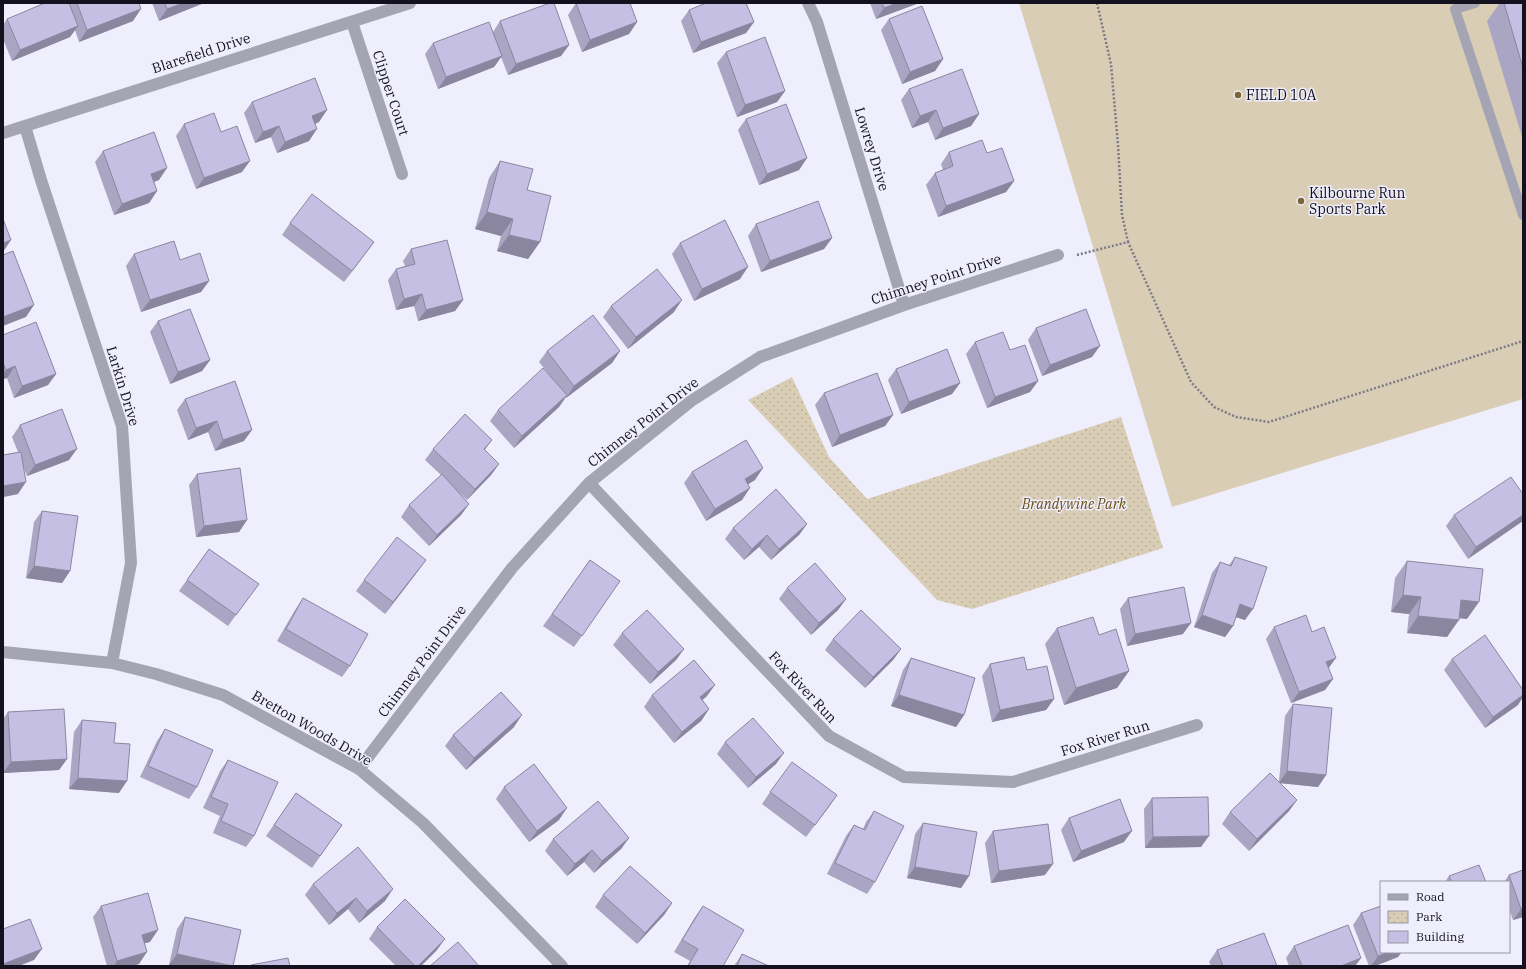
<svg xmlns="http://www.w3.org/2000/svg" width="1526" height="969" font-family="'IBM Plex Serif',serif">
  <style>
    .grass { fill: #d9cdb6 }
    .park { fill: url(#park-dots) }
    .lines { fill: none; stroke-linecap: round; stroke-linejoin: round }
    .path { stroke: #7c7a87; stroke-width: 2.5; stroke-dasharray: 2 2; stroke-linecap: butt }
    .lane { stroke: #a5a4b3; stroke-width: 10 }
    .street { stroke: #a5a4b3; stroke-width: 12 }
    .wall { fill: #a9a5c3 }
    .shaded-wall { fill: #8a869f }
    .building { fill: #c5c0e3; stroke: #8a869f }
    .poi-dot { fill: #7d6535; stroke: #efeefc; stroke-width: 1.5 }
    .labels { text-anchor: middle; stroke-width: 3; stroke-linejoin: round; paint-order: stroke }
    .street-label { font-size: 14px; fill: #13111d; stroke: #efeefc }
    .poi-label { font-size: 14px; fill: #13111d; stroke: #efeefc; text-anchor: start }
    .park-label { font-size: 14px; font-style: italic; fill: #694e10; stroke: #efeefc }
  </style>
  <defs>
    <pattern id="park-dots" width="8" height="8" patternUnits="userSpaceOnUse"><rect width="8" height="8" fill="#d9cdb6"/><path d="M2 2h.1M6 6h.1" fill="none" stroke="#b9af9c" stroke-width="1.8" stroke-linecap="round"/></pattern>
  </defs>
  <rect width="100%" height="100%" fill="#efeefc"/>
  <path class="grass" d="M1019 3H1523V399L1172 507Z"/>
  <path class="park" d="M792 377 829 457 867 499 1121 417 1163 548 972 609 937 600 748 400Z"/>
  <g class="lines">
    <path class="path" d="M1097 3 1111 64 1118 145 1122 215 1128 242
      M1077 255 1128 242 1191 382 1214 407 1236 417 1269 422 1523 341"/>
    <path class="lane" d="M1475 3 1455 9 1523 215"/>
    <path class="street" d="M808 3 817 22 904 305
      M352 22 402 174
      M25 126 41 180 122 426 131 563 112 663
      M3 133 410 3
      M589 483 829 736 904 777 1013 782 1197 725
      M3 652 112 663 156 674 223 695 359 769 423 823 562 966
      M359 769 512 568 589 483 691 401 760 357 904 305 1058 255"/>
  </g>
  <path class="wall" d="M45 3H139L133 21 79 42 75 30 70 37 12 61 3 39V25L7 19Z
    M152 3H204L159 21Z
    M576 3 637 22 629 34 582 52 568 15Z
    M701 3H746L754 22 746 33 693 53 681 21 689 10 702 5Z
    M870 3H919L876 19Z
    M1500 3H1523V140L1487 21Z
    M889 19 943 59 935 71 902 84 881 30Z
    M500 21 569 45 561 56 508 75 501 57 494 67 438 89 425 54 433 43 493 32Z
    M726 52 785 91 777 102 737 117 717 63Z
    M909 89 979 114 971 126 935 140 928 122 912 128 901 100Z
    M252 102 319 122 315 124 309 141 277 153 271 137 255 143 244 113Z
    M746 119 807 158 799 170 759 185 738 130Z
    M184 124 221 132 242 172 196 189 176 136Z
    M103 151 159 180 153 182 157 191 149 203 114 215 95 162Z
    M949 152 987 153 1014 181 1006 192 938 217 926 185 935 173 943 170 941 164Z
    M500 161 527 190 540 242 528 259 497 251 501 236 475 229 489 178Z
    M290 223 374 242 344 282 282 235Z
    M756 224 832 238 824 249 761 272 748 236Z
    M680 243 740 279 694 301 672 254Z
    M411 249 463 300 455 311 418 321 414 306 396 310 388 280 396 269 405 266 403 261Z
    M134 254 180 260 209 281 201 292 141 312 126 266Z
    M611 306 674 312 628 349 603 317Z
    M158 321 210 360 202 371 170 384 150 332Z
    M1036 328 1092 357 1042 376 1028 340Z
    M3 335 56 374 48 385 14 398 7 378 3 379Z
    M975 342 1010 350 1038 381 1030 392 987 408 966 354Z
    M547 351H620L612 363 566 398V397L559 407 514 448 490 421 498 410 551 377 539 362Z
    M896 369 960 383 952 394 901 414 888 380Z
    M824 393 893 415 885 426 832 447 815 405Z
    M185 399 244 441 215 451 208 432 188 440 177 410Z
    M20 425 69 460 27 476 23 466 18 494 3 497V455L18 452 12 437Z
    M433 449 485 450 499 464 491 475 467 500 459 492 469 504 461 515 429 546 401 517 409 505 441 475 425 460Z
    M692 472 755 480 748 484 742 500 706 521 684 483Z
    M197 474 247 520 239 532 196 537 189 485Z
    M1523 494 1468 559 1446 526 1454 515Z
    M42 511 70 571 62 583 26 578 34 522Z
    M807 524 799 535 771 560 759 547 744 560 725 539 733 528Z
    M209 549 259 584 228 626 179 591Z
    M1235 557 1245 620 1236 617 1233 626 1225 637 1194 627 1212 573 1220 562 1229 565Z
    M426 560 418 571 385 614 356 591 364 580Z
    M590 560 620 581 574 647 543 626Z
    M1407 561 1467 619 1459 618 1447 637 1407 633 1409 614 1391 612 1395 578Z
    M787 588 846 599 838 610 811 635 779 599Z
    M303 598 350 666 342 677 277 641 295 610Z
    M1128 598 1183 634 1127 646 1120 609Z
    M1274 627 1312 632 1333 679 1325 690 1291 703 1266 639Z
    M1057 628 1099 635 1129 671 1117 688 1064 705 1045 644Z
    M622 633 684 649 676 660 650 684 613 645Z
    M833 639 901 649 893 660 865 688 825 650Z
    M911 658 964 715 956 727 891 706 903 670Z
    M1452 659 1518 705 1485 728 1444 670Z
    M990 664 1027 670 1054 699 1046 710 992 722 982 676Z
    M652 695 707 696 702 700 709 709 701 721 674 743 644 707Z
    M1293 704 1326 775 1318 787 1280 783 1297 800 1289 811 1249 851 1222 824 1230 812 1279 781 1285 716Z
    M8 712 67 759 59 770 3 773V719Z
    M82 720 114 743 119 793 69 789 74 732Z
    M514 727 466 770 445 746 453 735Z
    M165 729 197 787 189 799 140 777 157 741Z
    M725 742 776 764 748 788 717 754Z
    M228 760 254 836 246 847 213 833 220 816 203 808 220 771Z
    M504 787 559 820 529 842 496 799Z
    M770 792 837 795 806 837 762 804Z
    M296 793 342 825 312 868 266 836Z
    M1152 798 1201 847 1145 848 1144 809Z
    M874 811 875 882 867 894 827 874 846 836 854 825 863 829 866 822Z
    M1069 818 1124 842 1073 862 1061 830Z
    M923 823 969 876 961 888 907 878 915 834Z
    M993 831 1045 875 991 883 985 843Z
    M629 838 621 849 594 873 584 862 567 876 545 851 553 839Z
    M1523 870V917L1513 920 1509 909V882H1504L1509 875Z
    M1449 876 1486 882H1445Z
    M313 884 385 901 359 923 348 909 329 925 305 895Z
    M603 895 672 903 664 915 637 944 595 907Z
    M101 906 150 942 144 943 139 964 132 966H107L93 917Z
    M703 906 723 966H687L690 961 674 952 695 917Z
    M1361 913 1398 957 1375 966H1369L1353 925Z
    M185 917 241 930 169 965 177 929Z
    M377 927 437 950 421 966H396L369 939Z
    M1294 946 1361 958 1355 966H1289L1286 958Z
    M1217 950 1276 966H1211L1209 962Z
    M742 954 737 966H734Z"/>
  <path class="shaded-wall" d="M183 3H204L159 21 167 9Z
    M897 3H919L876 19 884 8Z
    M141 9 133 21 79 42 87 30Z
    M637 22 629 34 582 52 590 40Z
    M754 22 746 33 693 53 701 42Z
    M78 26 70 37 12 61 20 50Z
    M569 45 561 56 508 75 516 64Z
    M502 56 494 67 438 89 446 77Z
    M943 59 935 71 902 84 910 72Z
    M785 91 777 102 737 117 745 105Z
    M327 110 319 122 304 128 312 116Z
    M936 110 928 122 912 128 920 116Z
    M979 114 971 126 935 140 943 128Z
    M279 126 271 137 255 143 263 132Z
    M317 129 309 141 277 153 285 142Z
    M807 158 799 170 759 185 767 174Z
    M250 161 242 172 196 189 204 178Z
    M167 168 159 180 143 186 151 174Z
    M1014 181 1006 192 938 217 946 206Z
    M157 191 149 203 114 215 122 204Z
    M487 212 513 219 501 236 475 229Z
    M509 235 540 242 528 259 497 251Z
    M832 238 824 249 761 272 770 261Z
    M11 240 3 252V243Z
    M374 242 366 253 344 282 352 271Z
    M748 267 740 279 694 301 702 289Z
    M209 281 201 292 141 312 150 300Z
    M422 294 414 306 396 310 404 299Z
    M463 300 455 311 418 321 426 310Z
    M682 300 674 312 628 349 636 337Z
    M34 305 26 317 3 326V317Z
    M1100 346 1092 357 1042 376 1050 365Z
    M620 351 612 363 566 398 574 386Z
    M210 360 202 371 170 384 178 372Z
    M15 366 7 378 3 379V373L6 370Z
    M56 374 48 385 14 398 22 386Z
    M1038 381 1030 392 987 408 995 397Z
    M960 383 952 394 901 414 909 402Z
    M567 395 559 407 514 448 522 436Z
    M893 415 885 426 832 447 840 435Z
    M217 421 208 432 188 440 196 428Z
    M252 430 244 441 215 451 223 440Z
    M492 440 484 451V449Z
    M77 449 69 460 27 476 35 465Z
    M499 464 491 475 467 500 475 489Z
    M763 468 755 480 737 491 745 479Z
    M26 482 18 494 3 497V486Z
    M750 488 742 500 706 521 715 509Z
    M469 504 461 515 429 546 437 535Z
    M1523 515V521L1468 559 1476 547Z
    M247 520 239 532 196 537 204 526Z
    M807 524 799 535 771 560 779 549Z
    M767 535 759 547 744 560 752 549Z
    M426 560 418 571 385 614 393 602Z
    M34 566 70 571 62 583 26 578Z
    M1403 595 1421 597 1409 614 1391 612Z
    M846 599 838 610 811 635 819 623Z
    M1461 600 1479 602 1467 619 1449 617Z
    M1240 604 1253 609 1245 620 1232 616Z
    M1202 615 1233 626 1225 637 1194 627Z
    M1418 616 1459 620 1447 637 1407 633Z
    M1191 623 1183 634 1127 646 1135 634Z
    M684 649 676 660 650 684 658 672Z
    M901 649 893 660 865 688 873 677Z
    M1336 658 1328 669 1326 662Z
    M1129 671 1117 688 1064 705 1076 688Z
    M1333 679 1325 690 1291 703 1299 692Z
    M715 685 707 696 692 709 700 697Z
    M899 695 964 715 956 727 891 706Z
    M1523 695V697L1518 705 1485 728 1493 717Z
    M1054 699 1046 710 992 722 1000 710Z
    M709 709 701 721 674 743 682 732Z
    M522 715 514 727 466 770 474 758Z
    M784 753 776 764 748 788 756 777Z
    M67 759 59 770 3 773 11 762Z
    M1287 771 1326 775 1318 787 1279 783Z
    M78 778 127 781 119 793 69 789Z
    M837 795 829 807 806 837 815 825Z
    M1297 800 1289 811 1249 851 1257 839Z
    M567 808 559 820 529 842 537 831Z
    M1132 831 1124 842 1073 862 1081 851Z
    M1209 836 1201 847 1145 848 1153 837Z
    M629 838 621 849 594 873 602 861Z
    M592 850 584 862 567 876 575 864Z
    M1053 864 1045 875 991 883 999 871Z
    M915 867 969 876 961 888 907 878Z
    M393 889 385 901 359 923 367 911Z
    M356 898 348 909 329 925 337 913Z
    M672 903 664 915 637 944 645 933Z
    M1523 908V917L1513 920 1521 909Z
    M158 930 150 942 134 946 142 935Z
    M445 939 437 950 421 966H418Z
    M42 949 34 960 19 966H3V964Z
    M147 952 139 964 132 966H114L117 961Z
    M1389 952H1402L1398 957 1375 966H1371L1378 956Z
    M177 954 232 966H173L169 965Z
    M1361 958 1355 966H1341Z"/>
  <path class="building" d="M45 3H69L78 26 20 50 7 19Z
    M77 3H139L141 9 87 30Z
    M165 3H183L167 9Z
    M550 3H554L569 45 516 64 500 21Z
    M576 3H630L637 22 590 40Z
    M706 3H746L754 22 701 42 689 10Z
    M882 3H897L884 8Z
    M1504 3H1523V68Z
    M922 6 943 59 910 72 889 19Z
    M489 22 502 56 446 77 433 43Z
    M765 37 785 91 745 105 726 52Z
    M962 69 979 114 943 128 936 110 920 116 909 89Z
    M315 78 327 110 312 116 317 129 285 142 279 126 263 132 252 102Z
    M786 104 807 158 767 174 746 119Z
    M214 113 221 132 237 126 250 161 204 178 184 124Z
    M154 132 167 168 151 174 157 191 122 204 103 151Z
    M982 140 987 153 1002 148 1014 181 946 206 935 173 953 166 949 152Z
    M500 161 533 169 527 190 551 196 540 242 509 235 513 219 487 212Z
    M312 194 374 242 352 271 290 223Z
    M818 201 832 238 770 261 756 224Z
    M3 219 11 240 3 243Z
    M725 220 748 267 702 289 680 243Z
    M447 240 463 300 426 310 422 294 404 299 396 269 415 264 411 249Z
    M174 241 180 260 200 253 209 281 150 300 134 254Z
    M13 251 34 305 3 317V255Z
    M657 269 682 300 636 337 611 306Z
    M190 309 210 360 178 372 158 321Z
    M1086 309 1100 346 1050 365 1036 328Z
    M593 315 620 351 574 386 547 351Z
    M36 322 56 374 22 386 15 366 6 370 3 363V335Z
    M1003 332 1010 350 1025 345 1038 381 995 397 975 342Z
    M947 349 960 383 909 402 896 369Z
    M543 368 567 395 522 436 498 410Z
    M877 373 893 415 840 435 824 393Z
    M235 381 252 430 223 440 217 421 196 428 185 399Z
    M62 409 77 449 35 465 20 425Z
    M465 414 492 440 484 449 499 464 475 489 433 449Z
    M746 440 763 468 745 479 750 488 715 509 692 472Z
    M21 452 26 482 3 486V455Z
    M240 468 247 520 204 526 197 474Z
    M442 474 469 504 437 535 409 505Z
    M1511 477 1523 494V515L1476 547 1454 515Z
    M776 489 807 524 779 549 767 535 752 549 733 528Z
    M42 511 78 516 70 571 34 566Z
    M397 537 426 560 393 602 364 580Z
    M209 549 259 584 236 615 187 580Z
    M1235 557 1267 567 1253 609 1240 604 1233 626 1202 615 1220 562 1231 566Z
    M590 560 620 581 582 636 552 614Z
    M1407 561 1483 569 1479 602 1461 600 1459 620 1418 616 1421 597 1403 595Z
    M815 563 846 599 819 623 787 588Z
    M1184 587 1191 623 1135 634 1128 598Z
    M303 598 368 634 350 666 286 629Z
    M647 610 684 649 658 672 622 633Z
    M861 610 901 649 873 677 833 639Z
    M1306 615 1312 632 1324 627 1336 658 1326 662 1333 679 1299 692 1274 627Z
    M1093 617 1099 635 1116 629 1129 671 1076 688 1057 628Z
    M1485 635 1523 690V695L1493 717 1452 659Z
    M1024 657 1027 670 1047 666 1054 699 1000 710 990 664Z
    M911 658 975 678 964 715 899 695Z
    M694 660 715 685 700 697 709 709 682 732 652 695Z
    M501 692 522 715 474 758 453 735Z
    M1293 704 1332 708 1326 775 1287 771Z
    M64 709 67 759 11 762 8 712Z
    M753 718 784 753 756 777 725 742Z
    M82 720 116 723 114 743 130 744 127 781 78 778Z
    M165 729 213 750 197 787 148 766Z
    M228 760 278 782 254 836 221 821 228 804 211 797Z
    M792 762 837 795 815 825 770 792Z
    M534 764 567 808 537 831 504 787Z
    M1270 773 1297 800 1257 839 1230 812Z
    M296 793 342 825 320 856 274 825Z
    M1208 797 1209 836 1153 837 1152 798Z
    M1120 799 1132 831 1081 851 1069 818Z
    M598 801 629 838 602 861 592 850 575 864 553 839Z
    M874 811 904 826 875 882 835 863 854 825 865 830Z
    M923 823 977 832 969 876 915 867Z
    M1048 824 1053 864 999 871 993 831Z
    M358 847 393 889 367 911 356 898 337 913 313 884Z
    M1479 865 1486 882H1452L1449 876Z
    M630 866 672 903 645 933 603 895Z
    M1523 870V908L1521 909 1509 875Z
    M148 893 158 930 142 935 147 952 117 961 101 906Z
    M405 899 445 939 418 966H415L377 927Z
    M703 906 744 930 723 966H688L698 949 682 940Z
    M1381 906V952H1389L1378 956 1361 913Z
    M185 917 241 930 233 966 177 954Z
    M30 919 42 949 3 964V929Z
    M1348 925 1361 958 1341 966H1302L1294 946Z
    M1264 933 1277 966H1223L1217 950Z
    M458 942 479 966H430Z
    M742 954 769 966H737Z
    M288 958 290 966H251V965Z"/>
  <g class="poi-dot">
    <circle cx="1238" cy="95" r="4"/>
    <circle cx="1301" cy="201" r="4"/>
  </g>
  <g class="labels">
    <g class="street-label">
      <text transform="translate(201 53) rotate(-18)" y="5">Blarefield Drive</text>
      <text transform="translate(391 93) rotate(72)" y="5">Clipper Court</text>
      <text transform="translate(872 149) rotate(73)" y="5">Lowrey Drive</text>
      <text transform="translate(936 279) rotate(-18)" y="5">Chimney Point Drive</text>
      <text transform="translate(123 386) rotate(73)" y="5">Larkin Drive</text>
      <text transform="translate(643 422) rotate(-38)" y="5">Chimney Point Drive</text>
      <text transform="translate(422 661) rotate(-53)" y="5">Chimney Point Drive</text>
      <text transform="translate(803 687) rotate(47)" y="5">Fox River Run</text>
      <text transform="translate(312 728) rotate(30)" y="5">Bretton Woods Drive</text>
      <text transform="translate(1105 738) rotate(-17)" y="5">Fox River Run</text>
    </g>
    <g class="poi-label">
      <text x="1246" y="100">FIELD 10A</text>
      <text x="1309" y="198">Kilbourne Run<tspan x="1309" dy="16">Sports Park</tspan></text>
    </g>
    <g class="park-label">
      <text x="1074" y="509">Brandywine Park</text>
    </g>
  </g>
  <rect width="1526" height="969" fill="none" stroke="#13111d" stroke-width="8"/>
  <rect x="1380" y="881" width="130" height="72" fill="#efeefc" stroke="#9796a3"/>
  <rect x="1388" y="894" width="20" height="6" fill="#a5a4b3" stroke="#9796a3"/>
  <text x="1416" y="901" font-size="12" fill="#13111d">Road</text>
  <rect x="1388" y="911" width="20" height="12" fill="url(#park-dots)" stroke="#9796a3"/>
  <text x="1416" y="921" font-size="12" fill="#13111d">Park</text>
  <rect x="1388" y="931" width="20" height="12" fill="#c5c0e3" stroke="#9796a3"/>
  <text x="1416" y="941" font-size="12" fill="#13111d">Building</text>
</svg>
